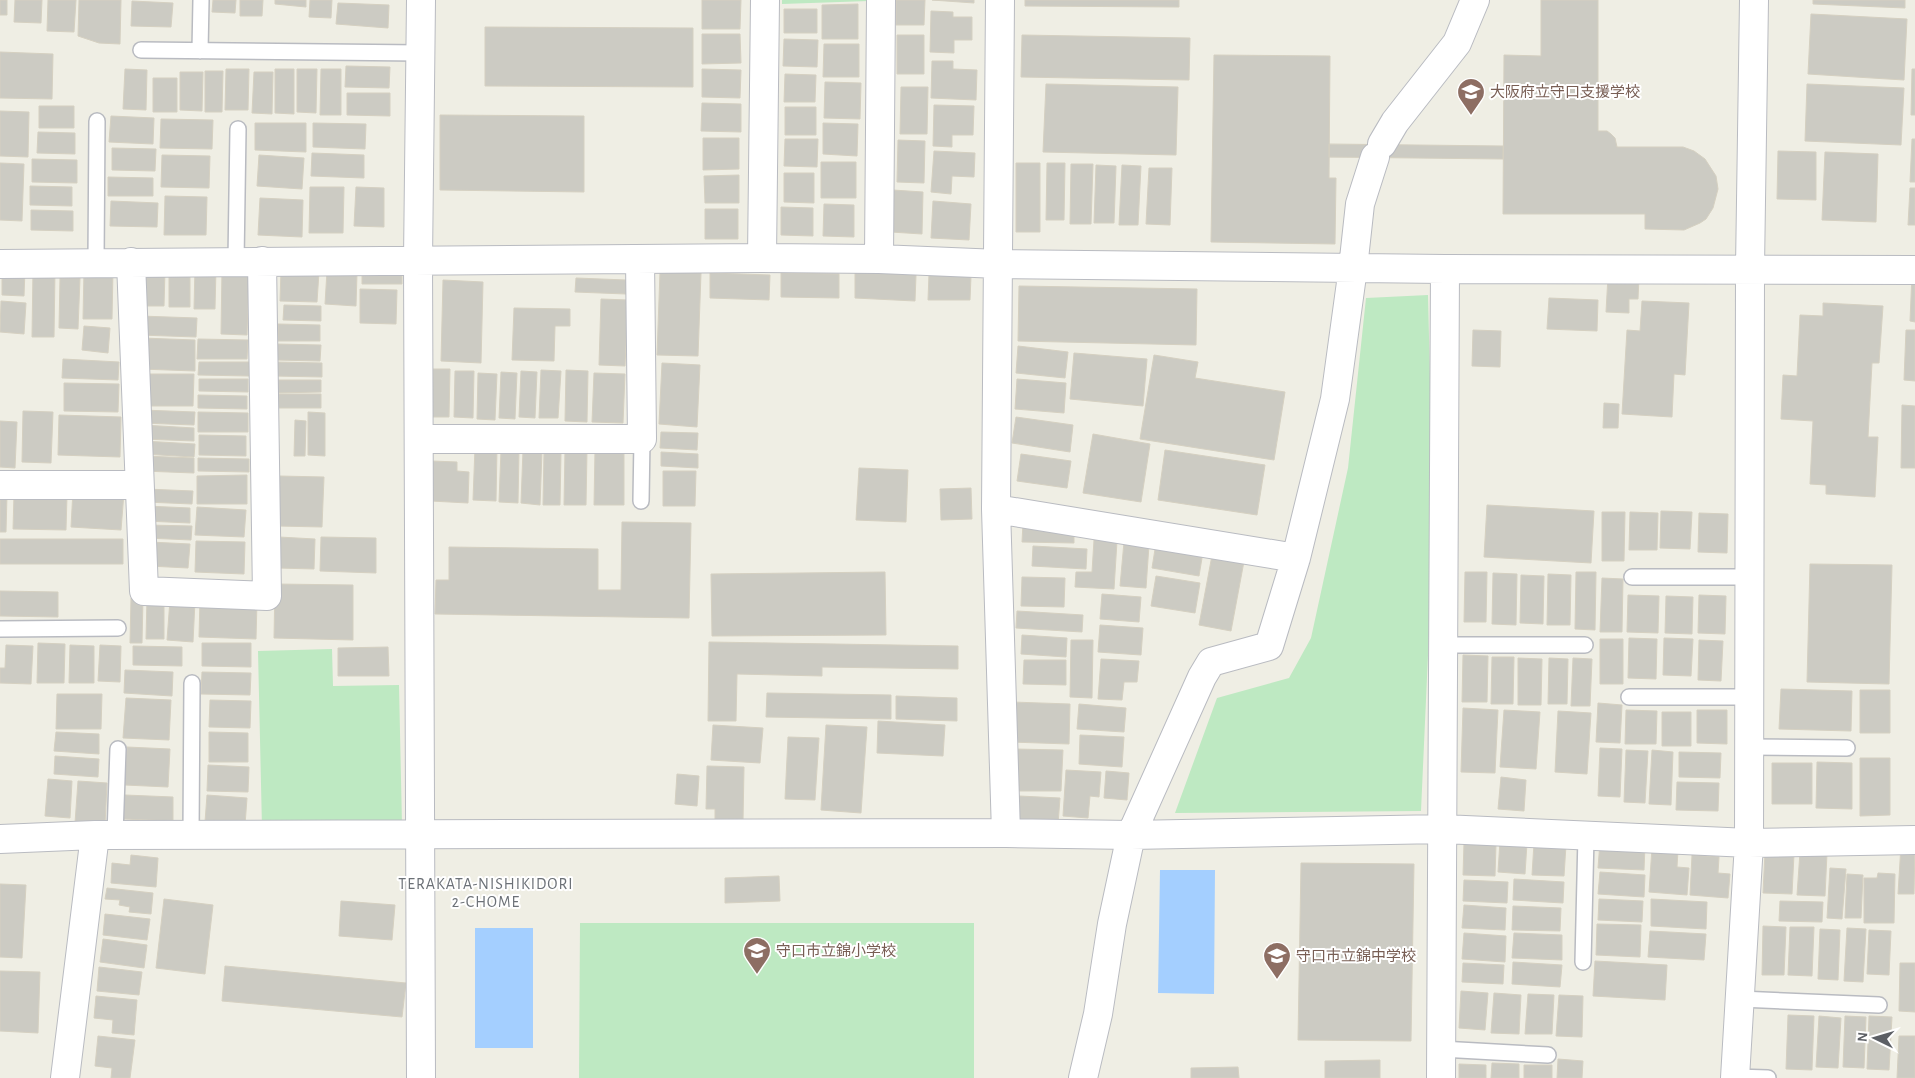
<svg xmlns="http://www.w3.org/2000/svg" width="1915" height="1078" font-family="'Alegreya Sans','Noto Sans JP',sans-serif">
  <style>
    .green { fill: #bee9c2 }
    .water { fill: #a4cfff }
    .building { fill: #cccbc3; stroke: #d5d0c1 }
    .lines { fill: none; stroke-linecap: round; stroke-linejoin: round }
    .service-casing { stroke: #b9bbc1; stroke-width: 18 }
    .minor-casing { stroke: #b9bbc1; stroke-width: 30 }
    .service { stroke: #fff; stroke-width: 15 }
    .minor { stroke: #fff; stroke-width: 28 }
    .labels { text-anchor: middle; stroke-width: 4; stroke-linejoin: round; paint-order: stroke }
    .education-label { font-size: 15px; fill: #785e54; stroke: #fff; text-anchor: start }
    .neighbourhood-label { font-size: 16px; letter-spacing: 1px; fill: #6c7177; stroke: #fff }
  </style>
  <rect width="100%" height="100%" fill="#efeee4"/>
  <path class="green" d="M782 0H869V1L782 4Z
    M1428 295 1433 504 1429 633 1421 811 1175 813 1217 698 1289 678 1311 638 1348 468 1366 298Z
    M332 649 333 686 399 685 402 825 262 828 258 651Z
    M580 923H974V1078H579Z"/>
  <path class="water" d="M1160 870H1215L1214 994 1158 993Z
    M475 928H533V1048H475Z"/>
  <path class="building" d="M0 0H7V15H0Z
    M15 0H42L41 23 14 22Z
    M48 0H76L74 32 47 31Z
    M79 0H121L120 44 99 43 78 36Z
    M213 0H236L235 13 212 12Z
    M240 0H263L262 16H240Z
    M275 0H306V7L275 4Z
    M310 0H332L331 18 309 17Z
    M702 0H741L740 29H702Z
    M896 0H925L924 25H896Z
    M932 0H974V3Z
    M1025 0H1179V7L1025 6Z
    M1541 0H1598V131H1607L1611 134 1615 138 1617 147H1683L1694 151 1705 159 1716 176 1718 189 1713 208 1706 219 1700 223 1684 230 1645 229V214H1503L1504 55 1541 56Z
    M1813 0H1905V8L1813 4Z
    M132 1 173 3 171 27 131 26Z
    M338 3 389 5 388 28 336 24Z
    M858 4V39H822V5Z
    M784 9H817V33H784Z
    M931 11 953 12V17H972V40H954V53L930 52Z
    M1811 14 1907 19 1904 80 1808 74Z
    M485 27 693 28V87L485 86Z
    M702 34H740L741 63 702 64Z
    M897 35H924V74H897Z
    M1022 35 1190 38 1189 80 1021 77Z
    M784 39 818 40 817 67 783 66Z
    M824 44H859V77H823Z
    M0 52 53 54 52 99 0 98Z
    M1214 55 1330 56 1329 178H1336L1335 244 1211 242Z
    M932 61H953V69L977 70 976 100 931 98Z
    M346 66 390 67 389 88 345 87Z
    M125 69 147 70 146 110 123 109Z
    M226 69H249L248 110H225Z
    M275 69H294V114L275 113Z
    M297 69H317L316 113 297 112Z
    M321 69H341V115H320Z
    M702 69 741 70 740 98 702 97Z
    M1912 69H1915V115H1911Z
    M205 71H223L222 112H205Z
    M180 72H203L202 111 180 110Z
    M254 72H273L272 114 252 113Z
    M785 74 816 75 815 102H784Z
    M153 78H177V112H153Z
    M825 82 861 83 860 119 824 118Z
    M1046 84 1178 87 1176 155 1043 152Z
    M1807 84 1904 88 1901 145 1805 141Z
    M901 87H928L927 134H900Z
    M347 93H390V116L347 115Z
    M702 103 741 104V132L701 131Z
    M934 105 974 106 973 135H952V147L933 146Z
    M39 106H74V128H39Z
    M785 107H816V135H785Z
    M0 111 29 112 28 157 0 156Z
    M440 115 584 116V192L440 190Z
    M111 116 154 118 153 144 109 142Z
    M161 119 213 120 212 149 160 148Z
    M255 123H306V152L255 150Z
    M313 123 366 124 365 149 313 147Z
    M823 123 858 124 857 156 823 154Z
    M38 132 75 133V154L37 153Z
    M703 138H739V169L703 170Z
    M785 139H818L817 167 784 166Z
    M1912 139H1915V182H1910Z
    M898 140 925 141 924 183 897 182Z
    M1329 144 1503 146V159L1329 157Z
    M112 148 156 149 155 171 112 170Z
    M934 151 975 153 974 177 952 176 951 194 931 192Z
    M1778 151 1816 152V200L1777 199Z
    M1825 152 1878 154 1876 222 1822 220Z
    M312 153 364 155V178L311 176Z
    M162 155 210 156 209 188 161 187Z
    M259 155 304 158 302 189 257 186Z
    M32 159 77 160V183L32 182Z
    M821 162H856V198H821Z
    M0 163 24 164 22 221 0 220Z
    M1016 163H1040V232H1016Z
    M1047 163H1065L1064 220H1046Z
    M1071 164H1093L1091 224H1070Z
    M1096 165 1116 166 1114 223H1094Z
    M1122 165 1141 166 1138 225H1119Z
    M1149 168H1172L1170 225 1146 224Z
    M784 173H814V203L784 202Z
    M739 175V203H705L704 176Z
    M108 177 153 178V196H108Z
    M30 186 72 187V206L30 205Z
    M310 187H344L343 233H309Z
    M356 187 384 188V227L354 226Z
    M1910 188H1915V225H1908Z
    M893 190 923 192 922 234 891 232Z
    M165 196 207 197 206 235H164Z
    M260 198 303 200 302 237 258 235Z
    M111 201 158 203 157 227 110 226Z
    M933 201 971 204 969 240 931 238Z
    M824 204 854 205V237L823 236Z
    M781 207 813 208V236L781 235Z
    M705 209H738V239H705Z
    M31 210 73 211V231L31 230Z
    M195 267 216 268 215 309H194Z
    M169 268H190V307H169Z
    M2 269 25 270 24 296 2 295Z
    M33 269 55 270 54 337H32Z
    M222 269H249L247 335 221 334Z
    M362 269H402V284H362Z
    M84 270H113L112 319H83Z
    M141 270H165L164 306H142Z
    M281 270 319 272 317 302 280 301Z
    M327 271 357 273 356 306 325 304Z
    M660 272 701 273 698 356 657 355Z
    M855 272 916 275 915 301 855 298Z
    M710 273 770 275 769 300 710 298Z
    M781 273 839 274V298L781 297Z
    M929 274 971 276 970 300H928Z
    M1912 274H1915V322L1910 321Z
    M1608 276 1639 277 1638 299H1629V313L1606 312Z
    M60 278H80L78 329 59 328Z
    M576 278 626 280V294L575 292Z
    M443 280 483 282 481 363 441 361Z
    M1019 286 1197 289 1196 345 1018 341Z
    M360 289 397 290 396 324 360 323Z
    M1549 298 1598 300 1597 331 1547 329Z
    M601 299 628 300 625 366 599 365Z
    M1 301 26 303 24 334 0 332Z
    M1642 301 1689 303 1685 375 1674 374 1672 417 1622 414 1627 330 1640 331Z
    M1823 303 1883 306 1879 363H1872L1868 437H1878L1875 497 1826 494V485L1810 484 1813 421 1781 419 1783 375 1797 376 1800 315 1823 316Z
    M284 305 321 306V321L283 320Z
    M514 308 570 309V326H555L554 361 512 360Z
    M140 316 197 318 196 337 140 335Z
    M278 324 320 325V341H278Z
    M84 326 110 328 108 353 82 350Z
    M1473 330 1501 331 1500 367 1472 366Z
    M1906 330H1915V381L1904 380Z
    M142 338 195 340V371L141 369Z
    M198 339 248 340 247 359H197Z
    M276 344 321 345 320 361 276 360Z
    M1018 346 1068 352 1065 378 1016 373Z
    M1074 353 1147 359 1143 406 1070 399Z
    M1154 355 1198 362 1195 378 1285 392 1274 460 1140 439Z
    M63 359 119 362 118 380 62 378Z
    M199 362H249V376L198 375Z
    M275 362 322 363V377L274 376Z
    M662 363 700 365 697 427 659 424Z
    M433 369H450L449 417H432Z
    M541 370 561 371 558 418H539Z
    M566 370 588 371 587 422 565 421Z
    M455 371H474L473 418 454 417Z
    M521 371 537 372 535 418 519 417Z
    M501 372 517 373 515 419 499 418Z
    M478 373 497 374 495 420 477 419Z
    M594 373 625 374 623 423 592 422Z
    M141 374H194L193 406H141Z
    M199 379H248V392L199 391Z
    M1017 379 1066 383 1064 413 1015 409Z
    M275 380H321V392L275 393Z
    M64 383 119 384 118 412 64 411Z
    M274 394H321V408H274Z
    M198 395 247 396V409L198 408Z
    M1604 403 1619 404 1618 428H1603Z
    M1902 405 1915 406V468H1901Z
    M142 410 195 412 194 425 142 423Z
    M23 411 53 412 51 463 22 462Z
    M198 412 248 413V432H198Z
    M308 412 325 413V456L308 455Z
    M59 415 121 417 120 457 58 455Z
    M1016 417 1073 425 1070 452 1012 443Z
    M295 420 306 421 305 456H294Z
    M0 421 17 422 15 468 0 467Z
    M143 425 194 428V441L142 439Z
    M661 432 698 433 697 450 660 448Z
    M1093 434 1150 444 1141 502 1083 493Z
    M199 435 246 436V456L199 455Z
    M143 441 195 444 194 457 143 454Z
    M475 447 497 448 496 501 473 500Z
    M501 450 519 451 518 503 499 502Z
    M523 450 542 451 540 505 521 503Z
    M565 450H587L586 505H564Z
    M595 450H624V505H594Z
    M1165 450 1265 465 1257 515 1158 500Z
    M544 452H561L560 505H543Z
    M661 452 698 454V468L661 466Z
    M1021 454 1071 461 1067 488 1017 481Z
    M143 456 194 458V473L143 471Z
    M198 458 249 459V472L198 471Z
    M432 461 457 462V471L469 472 468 503 431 501Z
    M859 468 908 470 906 522 856 520Z
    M663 471H696L695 506H663Z
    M247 475V504H197V476Z
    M279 476 324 477 322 527 278 526Z
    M971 488 972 519 941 520 940 489Z
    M146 489 193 491 192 504 146 502Z
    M73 490 124 493 121 530 71 527Z
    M0 495H7L6 532H0Z
    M14 495 67 496 66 530 13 529Z
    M1487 505 1594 511 1591 563 1484 557Z
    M146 506 190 508V523L145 521Z
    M197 507 246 510 244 537 195 535Z
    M1661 511 1692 512 1690 549 1660 548Z
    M1602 512H1625L1624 561H1602Z
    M1630 512 1658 513 1657 550H1629Z
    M1699 513 1728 514 1727 553 1698 552Z
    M622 522 691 523 689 618 435 614 436 580H449V547L598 549V590H621Z
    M1023 523 1074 524V543L1022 542Z
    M147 525 192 526 191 540 147 538Z
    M279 537 315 539 314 569 278 568Z
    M321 537 376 538V573L320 571Z
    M0 539H123V564H0Z
    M1094 540 1117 541 1114 589 1075 587 1076 572H1092Z
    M196 541 245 542 244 574 195 572Z
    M150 542 190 544 188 568 149 566Z
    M1124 542 1149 545 1146 588 1120 586Z
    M1156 543 1203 552 1199 576 1152 568Z
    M1033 546 1087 549 1086 569 1032 566Z
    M1213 550 1245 556 1231 631 1199 625Z
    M1810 564 1892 565 1889 684 1807 682Z
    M885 572 886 635 712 636 711 574Z
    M1465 572H1487L1486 622H1464Z
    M1576 572H1596L1595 630 1575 629Z
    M1493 573 1517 574 1516 625 1492 624Z
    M1548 574 1571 575 1570 625H1547Z
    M1521 575 1544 576 1543 624 1520 623Z
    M1156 576 1200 583 1195 613 1151 606Z
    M1022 577 1065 578 1064 607 1021 606Z
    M1602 578 1623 579 1622 632H1600Z
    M275 584 353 585V640L274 638Z
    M0 591 58 592V617L0 616Z
    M1102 594 1141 597 1139 622 1100 619Z
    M1628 595 1659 596 1658 633 1627 632Z
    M1699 595 1726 596 1725 634 1698 633Z
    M1666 596 1693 597 1692 634 1665 633Z
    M131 598H143L142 643H130Z
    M147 598H164V639H146Z
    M200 599 257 601 256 639 199 637Z
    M170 600 195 601 193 642 167 640Z
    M1017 611 1083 615 1082 632 1016 628Z
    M1100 625 1143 628 1141 655 1098 652Z
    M1022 635 1067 638 1066 657 1021 654Z
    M1629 638 1657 639 1656 679 1628 678Z
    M1664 638 1693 639 1691 676 1663 675Z
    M1600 639H1623V684H1600Z
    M1071 640H1093L1092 698 1070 697Z
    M1699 640 1723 641 1721 681 1698 680Z
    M709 642 958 646V669L822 667V676L737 674 736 721H708Z
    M38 643 65 644 64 683H37Z
    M202 643H251V667L202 666Z
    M6 645 33 646 31 684 0 683V668H5Z
    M70 645 94 646V683H69Z
    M100 645 121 646 120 682 98 681Z
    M133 646 182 647V666L133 665Z
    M388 647 389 676H338V648Z
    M1463 655 1488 656 1487 702H1462Z
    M1492 657H1514L1513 704H1491Z
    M1518 658 1542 659 1541 705H1518Z
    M1549 658 1568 659 1567 704H1548Z
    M1573 658 1592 659 1590 706H1571Z
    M1101 659 1139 661 1137 682H1124L1122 700 1098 699Z
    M1024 660H1066V685L1023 684Z
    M125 670 173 672 172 696 124 693Z
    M202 672 251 673 250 695 201 694Z
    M1781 689 1852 691 1851 731 1779 729Z
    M1860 690H1890V733H1860Z
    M767 693 891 695V719L766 717Z
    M57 694H102L101 729H56Z
    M896 696 957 698V721L896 719Z
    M126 698 171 700 169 740 123 738Z
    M210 700 251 701 250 728 209 727Z
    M1012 702 1070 704 1069 744 1010 742Z
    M1598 703 1622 705 1620 743 1596 742Z
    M1079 704 1126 708 1124 732 1077 729Z
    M1463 708 1498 710 1495 773 1461 772Z
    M1504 710 1540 712 1536 769 1500 767Z
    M1626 710 1657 711 1656 744H1625Z
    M1697 710H1727V744L1697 743Z
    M1558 711 1591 713 1587 774 1555 772Z
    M1662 712H1691V746H1662Z
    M878 721 945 725 943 756 877 753Z
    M713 725 763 728 760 763 711 760Z
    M826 725 867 727 861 813 821 810Z
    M56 732 99 734V754L54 751Z
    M209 732 248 733V762H209Z
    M1080 735 1124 737 1122 767 1079 764Z
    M788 737 819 738 815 800 785 799Z
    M127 747 170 749 168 787 125 785Z
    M1600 748 1622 749 1620 797 1598 796Z
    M1015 749 1063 750 1061 791H1014Z
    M1626 750 1648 751 1645 803 1624 802Z
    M1652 750 1673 752 1671 805 1649 804Z
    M1679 752 1721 753 1720 778 1679 777Z
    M55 756 99 759 98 777 54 774Z
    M1860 758H1890V815L1860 816Z
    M1817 762 1852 763V809L1816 808Z
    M1772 763H1812V804H1772Z
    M208 765 249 767 248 792 207 791Z
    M707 766 744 767 743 821H715V809H706Z
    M1066 770 1101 772 1099 797 1090 796 1088 818 1063 816Z
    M1106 771 1129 773 1127 800 1104 798Z
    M677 774 699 776 697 806 675 804Z
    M1501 777 1526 780 1524 811 1498 809Z
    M48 779 72 781 70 818 45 816Z
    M78 781 107 783 105 825 75 823Z
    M1677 782 1719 783 1718 811 1676 810Z
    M125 795 173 797V821L124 819Z
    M207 795 247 798 245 825 205 822Z
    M1019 796 1060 798 1058 824 1017 822Z
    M1500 841 1527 843 1525 874 1498 872Z
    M1600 842 1645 845 1644 870 1598 868Z
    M1464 843 1496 844 1495 876 1463 875Z
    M1534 843 1566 845 1564 876 1532 875Z
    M1901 845 1915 846 1914 894H1898Z
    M1652 848 1678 850 1677 867 1689 868 1687 895 1649 892Z
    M1765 852 1794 854 1792 894 1763 893Z
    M1800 852 1827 853 1825 896 1797 895Z
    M131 855 158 858 156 887 111 883 112 863 130 865Z
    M1692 855 1719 857 1718 873 1730 874 1728 898 1690 895Z
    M1301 863 1414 864 1411 1041 1298 1040Z
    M1830 868 1846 869 1842 919 1827 918Z
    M1600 872 1645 875 1644 897 1598 894Z
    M1878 873 1895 874 1894 923H1864V878H1877Z
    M1847 874 1863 875 1861 918H1845Z
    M779 876 780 901 725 903V878Z
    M1514 879 1564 882 1563 903 1513 900Z
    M1464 880 1508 882 1507 903 1463 901Z
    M0 884 26 885 22 958 0 957Z
    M107 888 153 893 151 914 129 912 130 907 119 905 120 900 105 899Z
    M164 899 213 905 205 974 156 968Z
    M1599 899 1643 901 1642 922 1598 920Z
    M1651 899 1707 902 1706 929 1651 926Z
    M341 901 395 905 392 940 339 936Z
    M1780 901 1823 902 1822 922 1779 921Z
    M1464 905 1506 908 1505 930 1462 928Z
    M1513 906 1561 908 1560 931 1512 930Z
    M105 914 150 919 147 940 103 935Z
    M1597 924 1641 925 1640 957 1596 955Z
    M1763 926 1786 927 1784 975H1762Z
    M1790 927H1814L1812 976 1788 975Z
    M1847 928 1866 929 1863 982 1844 981Z
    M1820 929 1840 930 1838 980 1818 979Z
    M1869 930 1891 931 1889 975 1867 974Z
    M1650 931 1706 934 1704 960 1648 957Z
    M1464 933 1506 936 1505 962 1462 959Z
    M1514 933 1562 935V960L1512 958Z
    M103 939 147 945 144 968 100 962Z
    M1595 961 1667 965 1665 1000 1593 996Z
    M1513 962 1562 965 1560 987 1512 984Z
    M1463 963 1504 965 1503 984 1462 982Z
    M1900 963H1915V1012L1899 1011Z
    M225 966 406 983 402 1017 222 1001Z
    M99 967 142 972 139 995 97 991Z
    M0 971 40 972 38 1033 0 1031Z
    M1461 991 1488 993 1485 1030 1459 1028Z
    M1494 993 1521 995 1519 1034 1491 1033Z
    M1528 994 1554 995 1552 1034H1525Z
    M1559 995 1583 996 1582 1037 1556 1036Z
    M96 996 137 1000 134 1035 112 1033 113 1020 94 1018Z
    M1788 1015 1814 1016 1812 1070 1786 1069Z
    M1819 1016 1841 1018 1838 1068 1816 1067Z
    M1845 1016 1866 1017 1864 1068 1843 1067Z
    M1869 1016 1892 1017 1889 1070 1867 1069Z
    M98 1036 135 1040 130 1078H111L112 1068 95 1066Z
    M1899 1036H1915V1078H1897Z
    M1558 1059 1583 1061 1582 1078H1557Z
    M1380 1060V1078H1325V1061Z
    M1492 1063 1519 1064V1078H1491Z
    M1459 1064 1486 1065V1078H1459Z
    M1524 1065H1552V1078H1524Z
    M1238 1067 1239 1078H1191V1068Z"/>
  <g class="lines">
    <defs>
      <path id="service" d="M141 50 420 53
        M200 51 201 0
        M236 261 238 129
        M96 262 97 121
        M641 501 642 439
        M1632 577H1749
        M0 629 118 628
        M1444 645H1585
        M1629 697H1749
        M1749 747 1847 748
        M115 835 118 749
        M191 835 192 683
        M1583 962 1586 836
        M1740 999 1879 1005
        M1441 1049 1548 1055
        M1736 1077 1768 1078"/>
      <path id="minor" d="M421 0 418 261 421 1078
        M1000 0 996 509 1006 833
        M1382 144 1395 122 1457 43 1475 0
        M762 258 765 0
        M879 259 881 0
        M131 262 144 591 267 596 262 261
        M0 264 762 258 879 259 999 264 1445 269 1915 270
        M419 439H642L640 259
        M0 485H139
        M996 509 1296 558
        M0 839 95 835 1006 833 1131 835 1443 829 1749 843 1915 840
        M65 1078 95 835
        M1083 1078 1098 1014 1112 924 1131 835 1202 677 1211 662 1269 646 1296 558 1335 399 1353 268 1360 204 1375 157
        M1441 1078 1445 269
        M1735 1078 1749 843 1750 268 1754 0"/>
    </defs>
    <use href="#service" class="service-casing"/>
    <use href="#minor" class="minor-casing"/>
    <use href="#service" class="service"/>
    <use href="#minor" class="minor"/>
  </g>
  <defs>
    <symbol id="school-pin" viewBox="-11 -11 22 30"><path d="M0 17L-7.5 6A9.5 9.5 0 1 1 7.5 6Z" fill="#8d6e63" stroke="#fff"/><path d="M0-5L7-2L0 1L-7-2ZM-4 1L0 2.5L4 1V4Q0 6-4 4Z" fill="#fff"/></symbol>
  </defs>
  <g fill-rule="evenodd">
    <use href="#school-pin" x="1455" y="76" width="32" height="43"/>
    <use href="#school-pin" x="741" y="935" width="32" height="43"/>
    <use href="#school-pin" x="1261" y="940" width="32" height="43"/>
  </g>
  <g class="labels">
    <g class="education-label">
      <text x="1490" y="97">大阪府立守口支援学校</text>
      <text x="776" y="956">守口市立錦小学校</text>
      <text x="1296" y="961">守口市立錦中学校</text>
    </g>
    <g class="neighbourhood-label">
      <text x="486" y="889">TERAKATA-NISHIKIDORI<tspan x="486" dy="18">2-CHOME</tspan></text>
    </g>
  </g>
  <g transform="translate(1875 1038) rotate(275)" stroke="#ffffff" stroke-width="4" paint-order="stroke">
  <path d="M0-4L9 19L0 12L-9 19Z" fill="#5c5f65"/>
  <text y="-8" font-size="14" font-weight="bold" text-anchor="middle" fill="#5c5f65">N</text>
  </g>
</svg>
